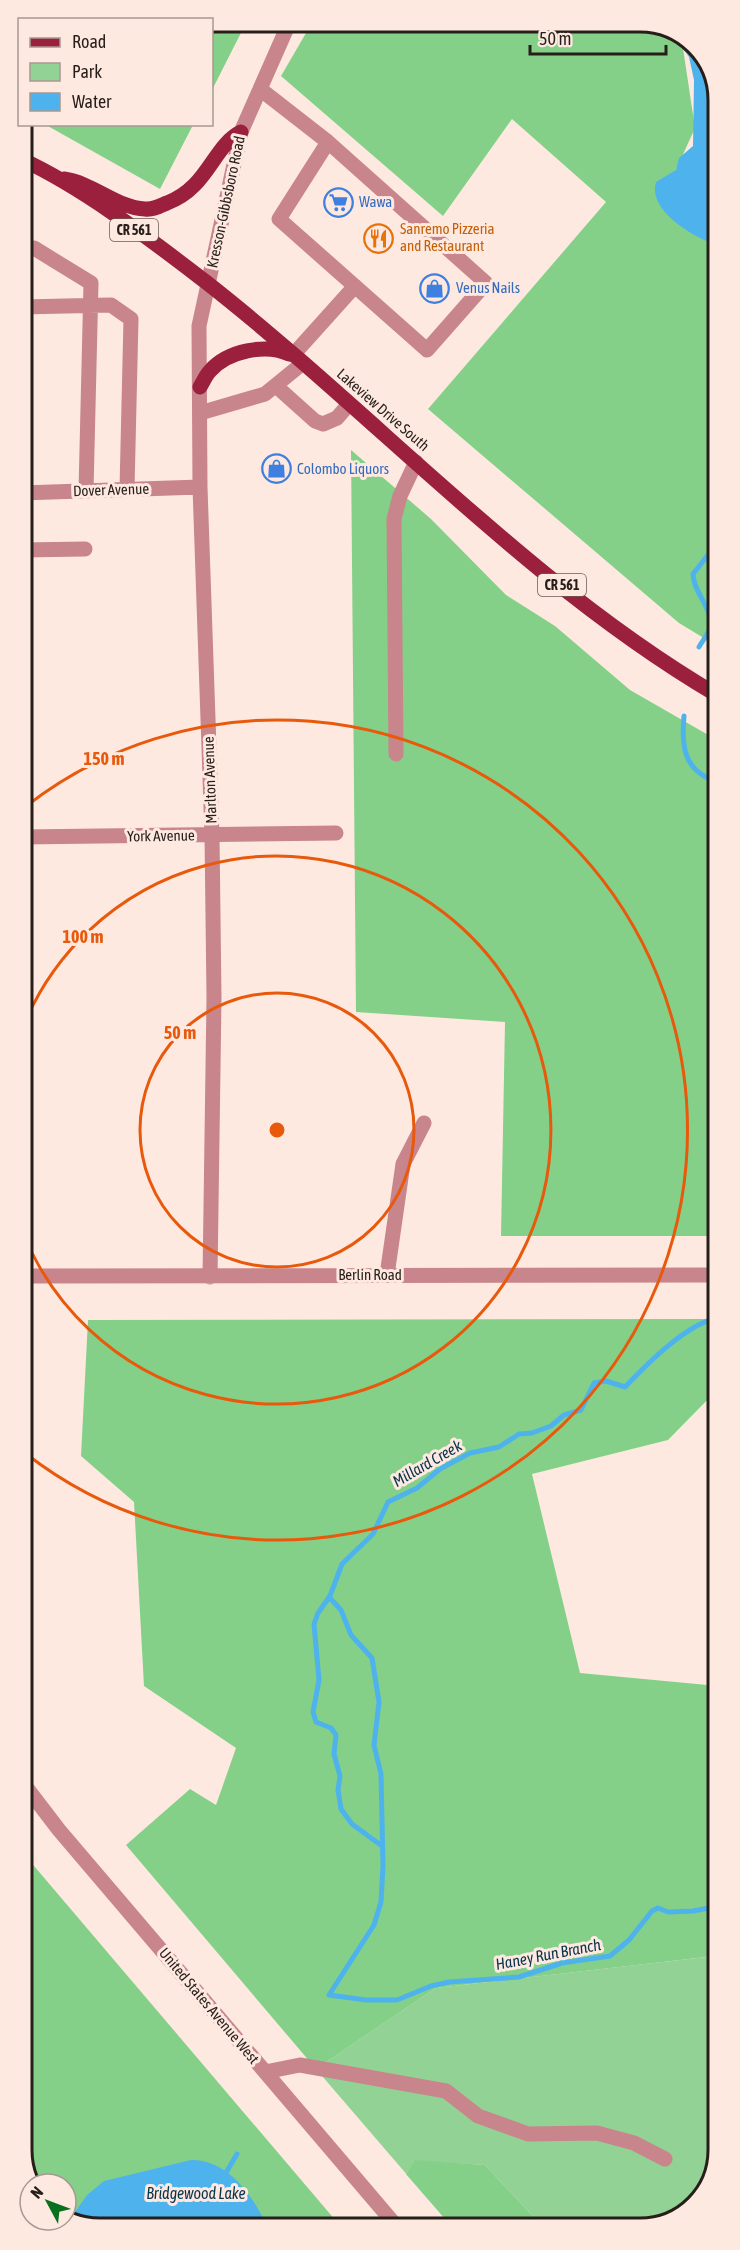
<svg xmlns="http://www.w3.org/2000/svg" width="740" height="2250" font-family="'Asap Condensed',sans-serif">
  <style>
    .green { fill: #92d295 }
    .forest { fill: #84d088 }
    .water { fill: #4eb3ec }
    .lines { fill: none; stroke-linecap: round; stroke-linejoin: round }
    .stream { stroke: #4eb3ec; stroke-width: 5 }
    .minor { stroke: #c8858c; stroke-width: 15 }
    .major { stroke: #9a203d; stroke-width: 15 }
    .ring { fill: none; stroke: #e8590c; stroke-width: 3 }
    .labels { text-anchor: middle; stroke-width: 6; stroke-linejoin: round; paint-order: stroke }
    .shield { fill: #fee9e1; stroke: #685b56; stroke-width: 1.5 }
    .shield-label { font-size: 14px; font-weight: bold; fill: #271e1a }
    .street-label { font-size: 15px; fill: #271e1a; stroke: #fee9e1 }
    .shop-label { font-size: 15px; fill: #366cbe; stroke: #fee9e1; text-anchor: start }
    .food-label { font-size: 15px; fill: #c56008; stroke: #fee9e1; text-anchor: start }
    .water-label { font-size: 16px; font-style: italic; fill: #08344c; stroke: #fee9e1 }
    .rim { fill: none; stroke: #271e1a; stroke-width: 3 }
    .centre { fill: #e8590c; stroke: #fee9e1; stroke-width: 3 }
    .ring-label { font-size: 18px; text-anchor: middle; font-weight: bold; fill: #e8590c; stroke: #fee9e1; stroke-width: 6; stroke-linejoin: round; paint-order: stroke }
  </style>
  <rect width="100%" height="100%" fill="#fee9e1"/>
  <path class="green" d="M719 1950V2151L703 2199 661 2226 543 2227 485 2165 415 2161 406 2174 452 2227 316 2069 436 1988 706 1957Z"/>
  <path class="forest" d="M212 21H247L212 90Z
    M313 21H646L681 35 695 128 661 203 717 241V646L679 623 428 409 606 202 512 119 443 216 281 76Z
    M46 125 193 124V125L160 189Z
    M351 450 431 519 506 595 555 626 630 690 717 740 718 1236H501L505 1022 356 1012Z
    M718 1319V1389L668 1440 532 1474 580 1673 718 1686 719 1950 706 1957 436 1988 316 2069 126 1845 190 1789 216 1805 236 1748 144 1686 134 1502 81 1456 88 1320Z
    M23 1853 342 2228H252L74 2220 66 2217V2184H32L24 2171Z
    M415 2160 485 2165 543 2227H452L406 2174Z
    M676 2216 661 2226 625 2227Z"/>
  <path class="water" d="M671 32 692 40 716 79 717 245C695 238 647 211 656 182L676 170 679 158 693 146 694 80 689 57Z
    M191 2160C228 2159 254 2197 268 2228L94 2229 70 2219 87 2195 104 2181Z"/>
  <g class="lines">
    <path class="stream" d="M717 241 712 261 717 268
      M699 647C702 641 707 636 709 630 716 611 693 593 693 574L711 551 717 529
      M684 716C681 747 684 771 717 782
      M329 1597 341 1610 351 1635 372 1658 379 1702 374 1745 381 1774 383 1866 381 1902 374 1925 329 1995 366 2000H397L431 1986 449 1982 519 1977 562 1963 610 1956 629 1940 652 1911 658 1908 668 1912 693 1911 719 1906
      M382 1846 352 1824 341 1809 338 1790 340 1776 334 1754 336 1735 331 1728 316 1722 313 1712 319 1680 314 1624 318 1613 330 1596 342 1564 373 1534 388 1502 417 1488 440 1469 470 1453 499 1447 519 1434 532 1433 551 1426 564 1415 581 1410 594 1383 606 1381 625 1387C646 1365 687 1323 718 1318
      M224 2176 237 2154"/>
    <path class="minor" d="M260 89 328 142 486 283 427 350 279 219 328 142
      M21 249 34 248 91 283 86 491
      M21 307 111 305 131 319 127 489
      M293 355 355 286
      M276 386 315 421 323 424 337 418 349 404
      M200 413 265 394 303 363
      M22 493 200 487
      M22 550 85 549
      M396 754 394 519 400 496 416 462
      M22 837 336 833
      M387 1275 403 1164 424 1123
      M23 1276 718 1275
      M210 1277 214 998 212 835 200 487 199 326 241 132 290 21
      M23 1783 59 1830 398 2228
      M265 2072 300 2065 446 2091 478 2116 528 2134 597 2133 634 2143 665 2159"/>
    <path class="major" d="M21 159C84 188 151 240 206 282 378 417 528 584 717 695
      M64 179C93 183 117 208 145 209 153 210 160 206 167 203 208 188 213 146 241 132
      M200 387C203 382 206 375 210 371 227 351 266 343 289 354"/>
  </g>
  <g class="ring">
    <circle cx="277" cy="1130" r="137"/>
    <path d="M23 1027A274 274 0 1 1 23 1233"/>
    <path d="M25 807A410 410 0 1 1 25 1453"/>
  </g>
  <defs>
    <symbol id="supermarket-ring" viewBox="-11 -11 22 22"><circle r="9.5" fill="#fee9e1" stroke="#3f7fe0" stroke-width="1.5"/><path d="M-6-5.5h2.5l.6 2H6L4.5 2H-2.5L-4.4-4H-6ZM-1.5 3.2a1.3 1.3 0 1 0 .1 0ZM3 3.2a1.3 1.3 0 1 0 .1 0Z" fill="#3f7fe0"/></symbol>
    <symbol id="restaurant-ring" viewBox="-11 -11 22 22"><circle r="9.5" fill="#fee9e1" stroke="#e8710a" stroke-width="1.5"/><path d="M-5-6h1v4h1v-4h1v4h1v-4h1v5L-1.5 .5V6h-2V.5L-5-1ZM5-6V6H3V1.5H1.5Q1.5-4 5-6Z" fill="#e8710a"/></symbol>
    <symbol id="shop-ring" viewBox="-11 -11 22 22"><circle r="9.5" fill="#fee9e1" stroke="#3f7fe0" stroke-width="1.5"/><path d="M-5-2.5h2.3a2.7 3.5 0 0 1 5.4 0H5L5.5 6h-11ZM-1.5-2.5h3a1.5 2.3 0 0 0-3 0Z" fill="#3f7fe0"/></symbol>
  </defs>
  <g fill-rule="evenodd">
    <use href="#supermarket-ring" x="322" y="186" width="33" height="33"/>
    <use href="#restaurant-ring" x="362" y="222" width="33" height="33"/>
    <use href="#shop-ring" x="418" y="272" width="33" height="33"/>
    <use href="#shop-ring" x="260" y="452" width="33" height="33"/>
  </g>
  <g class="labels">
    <g class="shield">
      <rect x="110" y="219" width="48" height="22" rx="4.5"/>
      <rect x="538" y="574" width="48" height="22" rx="4.5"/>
    </g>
    <g class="shield-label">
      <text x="134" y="235">CR 561</text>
      <text x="562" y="590">CR 561</text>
    </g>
    <g class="street-label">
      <text transform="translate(226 202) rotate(-78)" y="5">Kresson-Gibbsboro Road</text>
      <text transform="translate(383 410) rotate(41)" y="5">Lakeview Drive South</text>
      <text transform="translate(111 490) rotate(-2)" y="5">Dover Avenue</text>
      <text transform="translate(210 780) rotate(-92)" y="5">Marlton Avenue</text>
      <text transform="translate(161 836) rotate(-1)" y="5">York Avenue</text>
      <text x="370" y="1280">Berlin Road</text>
      <text transform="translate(209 2006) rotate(50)" y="5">United States Avenue West</text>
    </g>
    <g class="shop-label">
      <text x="359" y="207">Wawa</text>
      <text x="456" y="293">Venus Nails</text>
      <text x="297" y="474">Colombo Liquors</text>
    </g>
    <g class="food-label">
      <text x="400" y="234">Sanremo Pizzeria<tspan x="400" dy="17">and Restaurant</tspan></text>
    </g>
    <g class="water-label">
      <text transform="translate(427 1463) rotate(-30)" y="6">Millard Creek</text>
      <text transform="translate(548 1954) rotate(-11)" y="6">Haney Run Branch</text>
      <text x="196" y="2199">Bridgewood Lake</text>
    </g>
  </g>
  <path d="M0 0H740V2250H0ZM100 32H640A68 68 0 0 1 708 100V2150A68 68 0 0 1 640 2218H100A68 68 0 0 1 32 2150V100A68 68 0 0 1 100 32Z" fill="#fee9e1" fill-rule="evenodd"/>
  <path class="rim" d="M100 32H640A68 68 0 0 1 708 100V2150A68 68 0 0 1 640 2218H100A68 68 0 0 1 32 2150V100A68 68 0 0 1 100 32Z"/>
  <circle cx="277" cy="1130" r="9" class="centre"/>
  <g class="ring-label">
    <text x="104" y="765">150 m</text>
    <text x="83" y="943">100 m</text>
    <text x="180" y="1039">50 m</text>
  </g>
  <rect x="18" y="18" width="195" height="108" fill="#fee9e1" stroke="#a89891" stroke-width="1.5"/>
  <rect x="30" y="38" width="30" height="9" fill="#9a203d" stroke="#a89891" stroke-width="1.5"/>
  <text x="72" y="48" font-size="18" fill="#271e1a">Road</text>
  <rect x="30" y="63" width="30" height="18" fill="#92d295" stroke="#a89891" stroke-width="1.5"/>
  <text x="72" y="78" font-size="18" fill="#271e1a">Park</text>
  <rect x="30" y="93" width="30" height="18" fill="#4eb3ec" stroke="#a89891" stroke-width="1.5"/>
  <text x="72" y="108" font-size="18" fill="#271e1a">Water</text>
  <g transform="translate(48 2202) rotate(311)"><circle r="28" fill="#fee9e1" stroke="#a89891" stroke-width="1.5"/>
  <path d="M0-4.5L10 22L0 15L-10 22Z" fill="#097020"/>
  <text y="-9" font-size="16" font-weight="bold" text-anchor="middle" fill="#271e1a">N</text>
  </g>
  <path d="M530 45v9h136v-9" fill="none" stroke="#271e1a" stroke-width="3"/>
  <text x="539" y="45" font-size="18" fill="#271e1a" stroke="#fee9e1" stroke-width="4.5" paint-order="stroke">50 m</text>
</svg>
